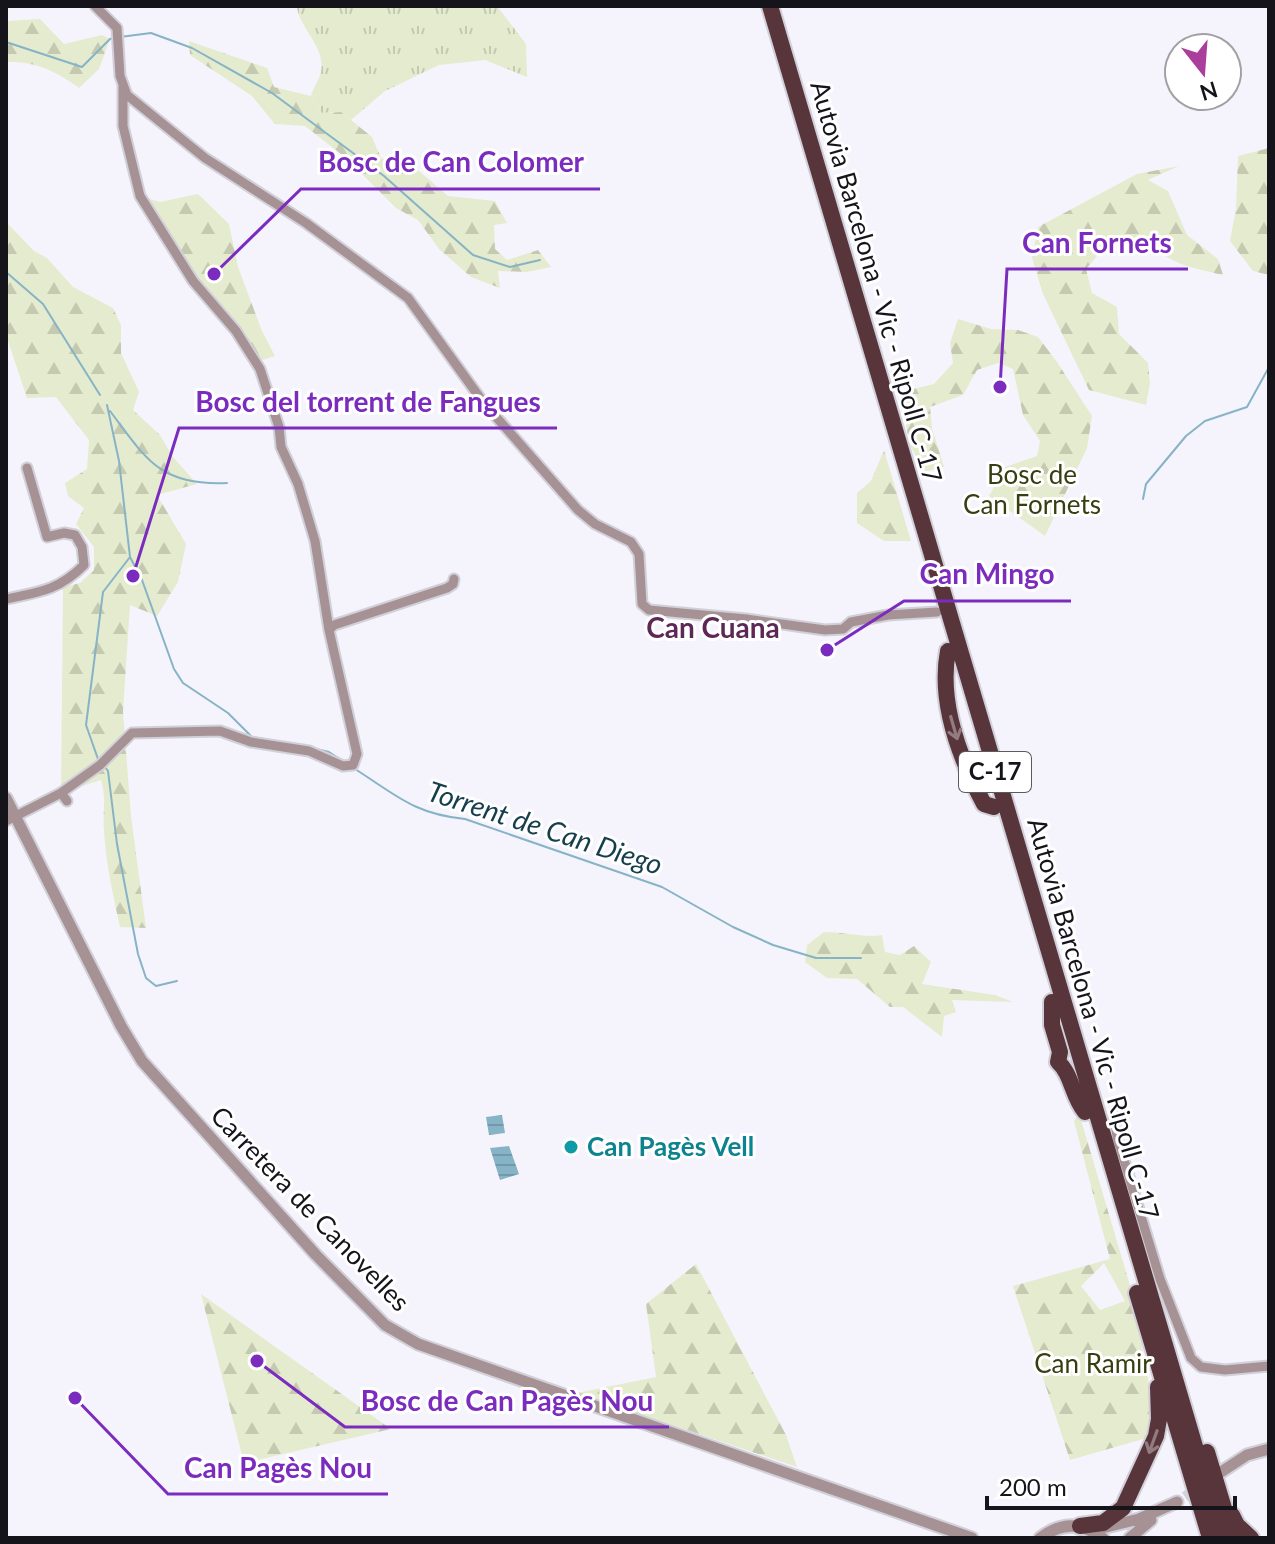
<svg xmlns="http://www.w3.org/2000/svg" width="1275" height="1544" font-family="Lato,sans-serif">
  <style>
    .grass { fill: url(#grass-tufts) }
    .forest { fill: url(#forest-firs); fill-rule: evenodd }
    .water { fill: url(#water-rules) }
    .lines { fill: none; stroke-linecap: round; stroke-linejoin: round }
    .stream { stroke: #86b3c5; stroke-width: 2 }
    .tertiary-tunnel { stroke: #d3d2db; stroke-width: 11; stroke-dasharray: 11 5.5; stroke-linecap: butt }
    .minor-casing { stroke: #d1d0d9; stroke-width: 13 }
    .tertiary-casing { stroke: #d1d0d9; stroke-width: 15 }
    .trunk-casing { stroke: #d1d0d9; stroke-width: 20 }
    .minor { stroke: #a69295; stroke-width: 9 }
    .tertiary { stroke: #a69295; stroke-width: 11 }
    .trunk { stroke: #58353b; stroke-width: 16 }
    .oneway { stroke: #927c80 }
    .culture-dot { fill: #0f9aa8; stroke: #fff; stroke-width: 3 }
    .labels { text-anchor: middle; stroke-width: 6; stroke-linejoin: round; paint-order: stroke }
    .shield { fill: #fff; stroke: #5b5a5f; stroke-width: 2 }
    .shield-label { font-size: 24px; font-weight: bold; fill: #15141a }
    .street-label { font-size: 26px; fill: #15141a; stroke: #fff }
    .park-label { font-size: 26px; fill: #383e10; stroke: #fff }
    .culture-label { font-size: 26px; font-weight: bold; fill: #0d838f; stroke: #fff; text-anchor: start }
    .neighbourhood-label { font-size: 28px; font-weight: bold; fill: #5d2855; stroke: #fff }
    .water-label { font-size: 28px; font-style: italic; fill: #163e4c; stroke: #fff }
    .leader { fill: none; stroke: #7b2cbf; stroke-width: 3 }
    .callout-dot { fill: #7b2cbf; stroke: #fff; stroke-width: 3 }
    .callout-label { font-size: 28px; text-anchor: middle; font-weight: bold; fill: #7b2cbf; stroke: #fff; stroke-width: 6; stroke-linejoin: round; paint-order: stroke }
  </style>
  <defs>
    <pattern id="grass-tufts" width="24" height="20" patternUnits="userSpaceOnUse" patternTransform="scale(2)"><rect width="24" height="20" fill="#e5ebce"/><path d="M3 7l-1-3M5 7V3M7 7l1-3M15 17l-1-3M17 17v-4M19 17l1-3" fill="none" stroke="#c4c9b0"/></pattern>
    <pattern id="forest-firs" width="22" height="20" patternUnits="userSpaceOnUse" patternTransform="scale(2)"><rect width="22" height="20" fill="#e5ebce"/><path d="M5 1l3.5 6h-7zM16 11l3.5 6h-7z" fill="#c4c9b0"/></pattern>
    <pattern id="water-rules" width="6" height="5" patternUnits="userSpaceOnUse" patternTransform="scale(2)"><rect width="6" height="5" fill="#86b3c5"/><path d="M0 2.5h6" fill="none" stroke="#7399a9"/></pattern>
  </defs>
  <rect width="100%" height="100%" fill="#f5f4fd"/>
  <path class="grass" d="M297 6H497L526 44 527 77 485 60 439 65 385 91 351 120 341 112 322 113 311 96C313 88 319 80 321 72 326 46 299 29 297 6Z"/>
  <path class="forest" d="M40 19 64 44 102 35 110 39 99 69 79 88C56 71 35 61 6 62V21Z
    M189 41 267 68 274 87 311 96 322 113 341 112 372 137 381 158 419 171 448 196 495 201 507 223 494 225 495 249 507 260 538 250 551 267 527 272 498 271 500 288 471 277 439 249 418 220 396 208 346 158 305 126 275 124 252 96 190 55Z
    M1269 148V275L1253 271 1230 241 1236 209 1238 156Z
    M1179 166 1148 180 1168 191 1187 235 1218 259 1223 275C1180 265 1174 265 1140 236L1104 248 1086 269 1092 293 1117 307 1119 334 1148 363 1150 383 1146 405 1089 390 1043 294 1032 258 1038 227 1137 174Z
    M198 194 229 224 238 267 262 331 275 356 256 362 193 281 140 196 160 202Z
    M6 222 34 251 47 258 73 287 113 308 121 325V353L139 392 133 410 160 435 173 457 197 484 157 495 186 544 178 582 157 616 130 605 123 712 131 816 146 928 120 927C113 895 106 864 104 831 102 812 107 800 101 780L61 793 63 587 80 583 94 570V547L76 524 84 508 68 496 65 483 87 469 89 440 56 397 27 398 6 335Z
    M958 319 991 329 1018 330 1038 337 1057 362 1092 416 1087 448 1045 536 989 496 1005 467 1037 456 1040 441 1023 415 1013 369 998 363 977 370 963 395 930 407 932 428 944 467 924 472 909 443 901 392 934 384 953 363 950 343Z
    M884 450 911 541H884L857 523V493L871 481Z
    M824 932C844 932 865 938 882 935L885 952 900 955 914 946 931 962 922 984 995 995 1013 1002 952 1000 956 1012 944 1016 942 1037 903 1007H890L857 979 827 978 805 962 807 945Z
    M1079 1113 1134 1299 1154 1412 1150 1437 1070 1460 1013 1286 1110 1259 1074 1121ZM1104 1263 1125 1301 1100 1310 1081 1286Z
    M696 1264 786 1435 797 1467 577 1393 656 1377 646 1304Z
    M201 1294 391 1429 244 1463Z"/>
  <path class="water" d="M502 1115 505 1133 489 1135 486 1117Z
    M509 1146 519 1174 500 1180 490 1148Z"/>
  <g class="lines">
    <path class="stream" d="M120 37 151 33 192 48 272 93 384 176 473 255 510 267 540 260
      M6 42 82 67 110 39 114 38
      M6 272 43 304 100 395
      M110 411C147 460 160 486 227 483
      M1143 499 1146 484 1186 436 1205 421 1247 407 1269 367
      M130 557 142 580 174 669 183 683 228 713 252 737 306 746
      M312 748 329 752 343 761
      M98 759 86 725 103 592 130 557 119 461 107 405
      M105 767 108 771 117 844 138 954 146 978 156 986 177 981
      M355 769C396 795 414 814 465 819L662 887 733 927 773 945 816 958H861"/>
    <path class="tertiary-tunnel" d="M1185 1497 1201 1486"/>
    <defs>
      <path id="minor" d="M95 6 117 28 120 76 127 95 205 158 306 223 408 298 483 402 578 510 595 524 631 542 639 554 642 604 649 610 746 619 825 630 843 629 851 622 888 615 937 612
        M6 599C40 592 59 590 84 565L82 547 75 535 64 533 47 537 27 468
        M329 630 334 625 447 588 453 584 454 579
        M61 793 100 765 132 733 220 731 251 742 309 751 343 766 353 765 357 754 329 630 315 541 298 484 281 447 279 427 260 369 236 331 193 281 140 196 123 126V87
        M6 821 61 793 67 801
        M1114 1114 1117 1137 1160 1279 1191 1358 1201 1367 1225 1370 1269 1366"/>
      <path id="tertiary" d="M6 798 121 1026 142 1061 316 1255 385 1325 418 1344 972 1538
        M1221 1472 1247 1455 1269 1449
        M1098 1529 1139 1519 1177 1502
        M1040 1538C1061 1522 1082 1522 1103 1538
        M1130 1538 1151 1520"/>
      <path id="trunk" d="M770 6 1222 1538
        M948 651C938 703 960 759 984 804L994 807
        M1052 1002V1025L1060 1052 1058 1062C1072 1074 1072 1097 1085 1112
        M1137 1293 1210 1538
        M1207 1452 1233 1538
        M1232 1515 1237 1525 1251 1538
        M1080 1526 1103 1523 1123 1508 1156 1436 1159 1419 1158 1387"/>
    </defs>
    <use href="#minor" class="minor-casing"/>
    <use href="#tertiary" class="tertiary-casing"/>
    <use href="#trunk" class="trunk-casing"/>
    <use href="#minor" class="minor"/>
    <use href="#tertiary" class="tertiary"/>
    <use href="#trunk" class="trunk"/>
  </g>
  <defs><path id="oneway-shaft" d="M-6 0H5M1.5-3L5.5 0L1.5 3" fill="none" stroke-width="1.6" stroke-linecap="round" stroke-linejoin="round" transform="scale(2)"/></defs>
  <g class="oneway">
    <use href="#oneway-shaft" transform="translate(954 728) rotate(74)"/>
    <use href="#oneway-shaft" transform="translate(1153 1442) rotate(110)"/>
  </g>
  <circle class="culture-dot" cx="571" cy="1147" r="8"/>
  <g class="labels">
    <rect class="shield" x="959" y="752" width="72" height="40" rx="6"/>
    <g class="shield-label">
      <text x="995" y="780">C-17</text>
    </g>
    <g class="street-label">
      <text transform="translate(876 282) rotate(74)" y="9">Autovia Barcelona - Vic - Ripoll C-17</text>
      <text transform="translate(1093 1019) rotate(74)" y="9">Autovia Barcelona - Vic - Ripoll C-17</text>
      <text transform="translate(310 1209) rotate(46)" y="9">Carretera de Canovelles</text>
    </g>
    <g class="park-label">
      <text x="1032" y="484">Bosc de<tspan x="1032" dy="30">Can Fornets</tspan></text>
      <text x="1093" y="1373">Can Ramir</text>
    </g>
    <g class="culture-label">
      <text x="587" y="1156">Can Pagès Vell</text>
    </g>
    <g class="neighbourhood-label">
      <text x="713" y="638">Can Cuana</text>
    </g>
    <g class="water-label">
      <text transform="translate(545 828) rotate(18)" y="10">Torrent de Can Diego</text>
    </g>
  </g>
  <path class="leader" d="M214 274L301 189H600M1000 387L1007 269H1188M133 576L179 428H557M827 650L904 601H1071M257 1361L345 1427H669M75 1398L168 1494H388"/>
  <g class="callout-dot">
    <circle cx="214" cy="274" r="8"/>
    <circle cx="1000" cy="387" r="8"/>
    <circle cx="133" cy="576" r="8"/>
    <circle cx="827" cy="650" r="8"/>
    <circle cx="257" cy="1361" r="8"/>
    <circle cx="75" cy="1398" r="8"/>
  </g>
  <g class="callout-label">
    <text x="451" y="172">Bosc de Can Colomer</text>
    <text x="1097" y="253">Can Fornets</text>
    <text x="368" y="412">Bosc del torrent de Fangues</text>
    <text x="987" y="584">Can Mingo</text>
    <text x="507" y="1411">Bosc de Can Pagès Nou</text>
    <text x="278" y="1478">Can Pagès Nou</text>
  </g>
  <rect width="1275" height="1544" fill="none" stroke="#15141a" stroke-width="16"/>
  <g transform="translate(1203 72) rotate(163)"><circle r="38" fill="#ffffff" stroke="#a1a1a3" stroke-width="2"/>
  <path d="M0-6L14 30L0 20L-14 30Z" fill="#ab3e9c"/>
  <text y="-12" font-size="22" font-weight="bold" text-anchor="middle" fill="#15141a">N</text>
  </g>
  <path d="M987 1496v12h248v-12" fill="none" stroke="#15141a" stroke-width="4"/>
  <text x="999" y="1496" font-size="24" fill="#15141a" stroke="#ffffff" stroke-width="6" paint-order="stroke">200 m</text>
</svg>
